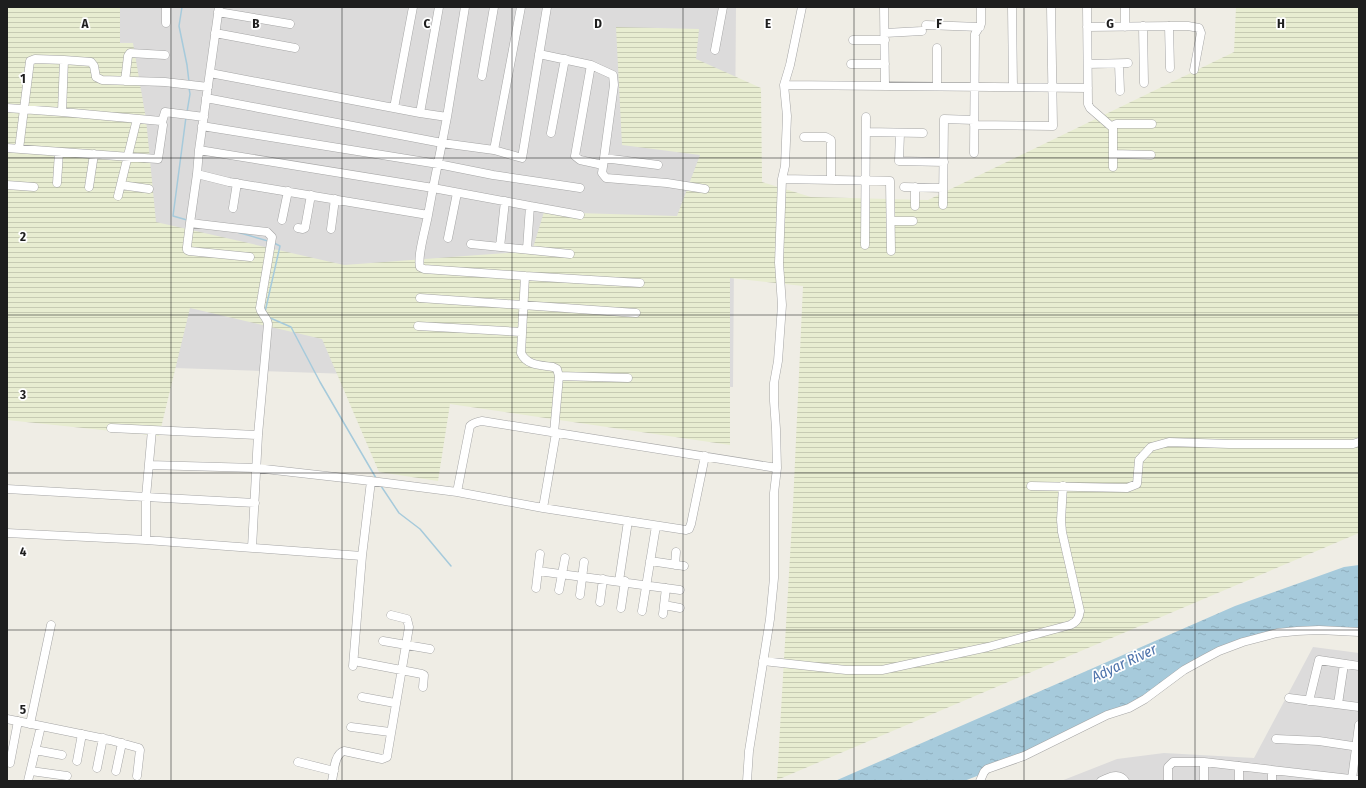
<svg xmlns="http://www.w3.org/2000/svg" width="1366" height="788" font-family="'Fira Sans Condensed',sans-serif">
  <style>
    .residential { fill: #dcdbdb }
    .farmland { fill: url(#farmland-rules) }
    .water { fill: url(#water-ripples) }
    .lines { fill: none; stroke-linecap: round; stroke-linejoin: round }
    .stream { stroke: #a6cadb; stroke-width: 1.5 }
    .minor-casing { stroke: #a5a5a5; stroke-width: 9 }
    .minor { stroke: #fff; stroke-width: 8 }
    .grid { fill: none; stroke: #1e1e1e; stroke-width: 1; stroke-opacity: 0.55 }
    .labels { text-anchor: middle; stroke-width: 3.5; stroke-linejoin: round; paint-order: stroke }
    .water-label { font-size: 15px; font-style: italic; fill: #4e73ab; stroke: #fff }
    .grid-label { font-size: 13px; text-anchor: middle; font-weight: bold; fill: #1e1e1e; stroke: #fff; stroke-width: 3.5; stroke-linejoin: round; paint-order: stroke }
  </style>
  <defs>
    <pattern id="farmland-rules" width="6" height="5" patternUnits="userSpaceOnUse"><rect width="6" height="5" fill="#e8edd1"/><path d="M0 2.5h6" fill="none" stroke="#c7cbb3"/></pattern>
    <pattern id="water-ripples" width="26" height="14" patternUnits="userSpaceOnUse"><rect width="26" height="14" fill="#a6cadb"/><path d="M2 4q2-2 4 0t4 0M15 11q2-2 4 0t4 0" fill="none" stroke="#8eadbc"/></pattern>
  </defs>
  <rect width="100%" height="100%" fill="#efede5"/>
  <path class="residential" d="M46 7H736L733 387 28 363Z
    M1313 647 1359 653V781H1061L1117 759 1164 753 1254 758Z"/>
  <path class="farmland" d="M9 7H120V43H133L146 119 156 222 344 265 532 251 544 212 677 216 700 155 622 145 616 27 699 29 696 59 761 88 762 182 811 197 928 200 1234 52 1236 7H1359V533L777 780 793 505 803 286 730 278V445L450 404 438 481 379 472 322 339 190 308 159 436 7 420V11Z"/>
  <path class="water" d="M1359 565V632L1276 633 1212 654 1111 717 977 776 964 781H835L1235 606 1344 567Z"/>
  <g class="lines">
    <path class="stream" d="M182 7 179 26 187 65 189 82
      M187 112 190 94 189 88
      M186 117 173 216 187 220
      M237 232 268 241
      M265 312 280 246 274 243
      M268 317 291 327 320 382 376 478
      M381 486 399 513 420 529 451 566"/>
    <defs>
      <path id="minor" d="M219 7 199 150 197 174 190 223 267 232 272 237 260 308C261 314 267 317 268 324L258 435 252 548
        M884 7 885 86
        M1012 7 1013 87
        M1087 7 1088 104 1090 108 1113 128V167
        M1125 7V27
        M218 12 290 24
        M166 23V7
        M926 25 980 27
        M1143 26 1144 83
        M1169 26 1170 68
        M1087 27 1173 26H1188L1199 28 1201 33 1194 70
        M215 33 295 48
        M885 33 922 31
        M853 40H885
        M937 48V86
        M715 50 723 7
        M539 54 591 65 613 75 614 85 604 158 658 165
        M851 64H885
        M1088 64 1128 63
        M1119 64 1120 91
        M591 65 575 156 580 160 603 165
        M210 73 420 113 447 117 442 143 494 150 522 158 547 7
        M482 76 494 7
        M125 81 128 56 130 53 165 55
        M784 85 1088 88
        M7 108 62 112 64 60 91 62 94 66 96 77 102 80 165 82 208 87
        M394 108 413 7
        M420 113 439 7
        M447 117 465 7
        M162 122 165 112 204 117
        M974 125 1053 126 1051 7
        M202 126 438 164 493 175 580 188
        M1112 126 1116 124H1152
        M866 132 923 133
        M551 133 565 59
        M900 133 899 161 944 162
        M804 137H826L831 140V180
        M7 148 158 159 163 125 161 121 62 112
        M19 149 30 61 35 59 64 60
        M199 150 433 188 442 143 206 98
        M494 150 521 7
        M974 153 975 34 981 24V7
        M1113 154 1151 155
        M604 160 602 173 606 178 667 183 705 189
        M197 174 229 182 428 215C426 227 417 256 420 267L424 269 525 276 521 353C527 366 541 365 553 367L557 369 559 376 554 433
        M782 179 890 181 891 251
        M57 183 59 152
        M7 185 34 187
        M121 185 149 189
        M89 187 94 154
        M904 187 943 188
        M118 196 137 119
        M943 205 944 119 974 120
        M915 206V187
        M233 208 237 183
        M428 215 433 188 530 206
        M282 220 288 191
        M891 221H913
        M190 223 187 247V250L189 251 250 257
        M298 228 303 229 305 228 311 195
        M331 229 335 199
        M448 238 457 193
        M471 244 570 254
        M865 245 866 117
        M500 247 505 201
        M527 249 530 206 580 215
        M525 276 640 283
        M420 298 636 313
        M418 326 521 332
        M559 376 628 378
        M111 428 258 435
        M152 430 146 497 255 503
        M149 465 256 468 371 481
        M1031 486 1127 488 1137 484 1139 460 1151 447 1169 442 1229 444H1353L1359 442
        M7 489 146 497V540
        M457 492 543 508 686 530 689 529 691 524 705 456
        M543 508 556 433
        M7 533 146 540 362 556 371 481 457 492 470 426C474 422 477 422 482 421L777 468
        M650 561 684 566
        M675 565 676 552
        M538 571 680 590
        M619 581 628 521
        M536 588 540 554
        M559 590 565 558
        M580 595 584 562
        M600 602 603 579
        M664 605 680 608
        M621 608 625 581
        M642 611 656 526
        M663 614 666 588
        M383 641 430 649
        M354 661 422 674 424 675 423 687
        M763 661 846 670H882L988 647 1070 625C1077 622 1079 618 1080 611L1062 532 1061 520 1063 486
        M353 666 362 556
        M362 697 395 703
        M1289 698 1359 707
        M1309 701 1319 660 1359 666
        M1338 704 1344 664
        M7 719 110 740 139 748 140 750 137 776
        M30 724 51 625
        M351 727 390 732
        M1276 739 1319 741 1359 747
        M35 750 62 755
        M77 761 82 734
        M298 762 334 771
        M1204 762V781
        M10 763 18 721
        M97 768 103 738
        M31 771 67 776
        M116 771 122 743
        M1272 771V781
        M1352 779 1359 725
        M28 781 41 726
        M332 781C334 772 334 754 344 751L382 759 387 757 409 627 407 619 391 615
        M747 781 749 751 770 619 774 578V493L777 468 776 429 774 401V383L778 361 782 305 779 263 782 179 785 166 787 116 784 85 790 65 802 7
        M980 781 984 772 987 769 1024 756 1107 715 1129 708 1145 699 1184 670 1204 659 1219 651 1243 642 1277 633 1297 631 1319 630 1359 632
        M1101 781C1109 777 1119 772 1125 781
        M1168 781V767L1173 762H1204L1359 780
        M1239 781V766"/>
    </defs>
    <use href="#minor" class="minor-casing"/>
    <use href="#minor" class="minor"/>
  </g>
  <path class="grid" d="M171 7V781M342 7V781M512 7V781M683 7V781M854 7V781M1024 7V781M1195 7V781M7 158H1359M7 315H1359M7 473H1359M7 630H1359"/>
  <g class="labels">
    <g class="water-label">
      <text transform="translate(1124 663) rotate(-25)" y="5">Adyar River</text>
    </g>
  </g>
  <g class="grid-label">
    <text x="85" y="28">A</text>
    <text x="256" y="28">B</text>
    <text x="427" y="28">C</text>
    <text x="598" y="28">D</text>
    <text x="768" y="28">E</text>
    <text x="939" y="28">F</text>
    <text x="1110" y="28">G</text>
    <text x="1281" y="28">H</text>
    <text x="23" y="83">1</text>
    <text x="23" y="241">2</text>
    <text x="23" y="399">3</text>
    <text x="23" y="556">4</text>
    <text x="23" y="714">5</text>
  </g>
  <rect width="1366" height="788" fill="none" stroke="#1e1e1e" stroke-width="16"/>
</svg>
